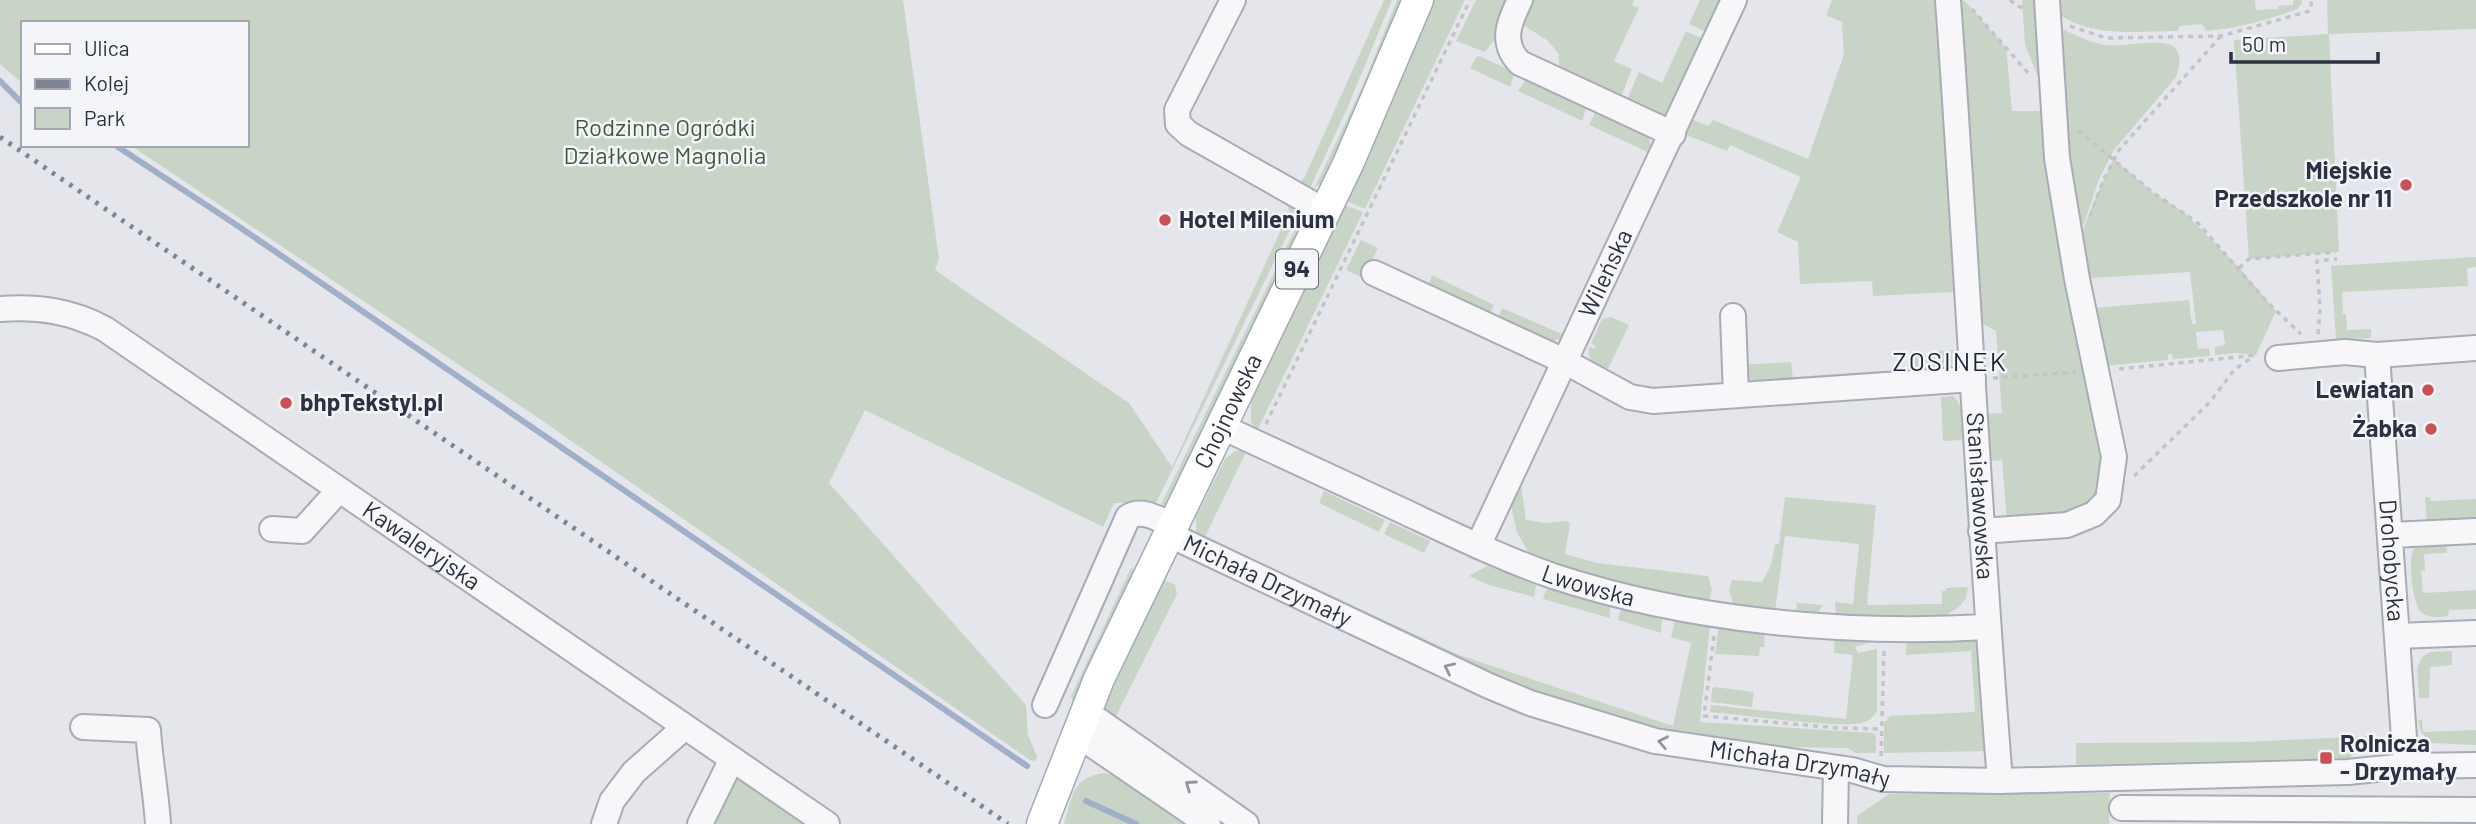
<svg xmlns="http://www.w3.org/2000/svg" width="2476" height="824" font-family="Barlow,sans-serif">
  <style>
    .green { fill: #c8d5c6 }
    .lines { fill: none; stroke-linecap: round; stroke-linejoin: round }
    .stream { stroke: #a1b0c9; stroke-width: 6 }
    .minor-casing { stroke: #a9acb5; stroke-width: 28 }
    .major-casing { stroke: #a4a9b7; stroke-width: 33 }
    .path { stroke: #c2c4ca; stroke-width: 3.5; stroke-dasharray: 5 5; stroke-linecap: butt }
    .minor { stroke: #f7f7fa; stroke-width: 24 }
    .major { stroke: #fff; stroke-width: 30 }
    .rail { stroke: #7e8494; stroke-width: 5; stroke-dasharray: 3.5 7; stroke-linecap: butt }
    .oneway { stroke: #92949e }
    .poi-dot { fill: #c95055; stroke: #f4f5f8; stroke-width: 2.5 }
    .labels { text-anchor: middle; stroke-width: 5; stroke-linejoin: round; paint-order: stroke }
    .shield { fill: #f4f5f8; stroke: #686c79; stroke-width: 2 }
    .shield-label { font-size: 23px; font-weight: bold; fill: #2c3243 }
    .park-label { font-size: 24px; fill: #3d5e3a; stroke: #f4f5f8 }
    .poi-label { font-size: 24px; font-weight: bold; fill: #2c3243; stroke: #f4f5f8; text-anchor: end }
    .street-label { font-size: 24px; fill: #2c3243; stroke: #f4f5f8 }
    .neighbourhood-label { font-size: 26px; letter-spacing: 2px; fill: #1e2334; stroke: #f4f5f8 }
  </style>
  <rect width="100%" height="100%" fill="#e4e6eb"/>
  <path class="green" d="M0 0H903L939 259 935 270 1129 403 1172 467 1289 212 1287 200 1300 209 1156 503H1114L1103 527 865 410 829 483 1026 705 1028 735 1037 756 1036 761 1030 760 531 413 130 145H247V23H23V84L0 64Z
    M1384 0H1392L1346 111 1310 188H1303L1300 183 1306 174Z
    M1397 0H1402L1336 155 1322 183 1315 187 1363 85Z
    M1434 0H1465L1365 209 1347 201Z
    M1476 0H1515L1501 31 1485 52 1456 41Z
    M1528 0H1634L1632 5 1639 8 1614 61 1632 69 1619 102 1559 74V54L1547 40 1518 22Z
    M1700 0H1726L1711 34 1689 24Z
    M1832 0H1943L1961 277 1953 278V292L1873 296 1872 281 1800 284 1798 242 1777 232 1801 177 1730 145 1727 151 1684 134 1691 119 1709 126 1713 120 1808 159 1844 54 1842 22 1826 15Z
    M1956 0 1965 1 2006 48 2012 111H2042L2090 379 2099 445 2101 476 2094 511 2007 521 2002 460 1990 461 1986 414 2002 413 1996 331 1978 321Z
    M2022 0H2036L2041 80 2039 79 2025 45Z
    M2059 0H2255L2256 10 2278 9V6L2293 5V0H2302V3L2297 9C2267 20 2239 28 2206 31L2202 24 2179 26 2178 31C2138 31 2095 38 2060 15Z
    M2327 0H2476V29L2329 34 2339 252 2249 259 2234 40 2328 34Z
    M2053 25C2070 32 2087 42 2105 45 2133 49 2195 24 2176 77L2114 150 2099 179 2080 236 2073 212Z
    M1686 31 1708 41 1666 117 1625 104 1639 72 1662 83Z
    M1479 56 1515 72 1510 87 1470 68 1476 57Z
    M1527 78 1587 106 1582 121 1518 91Z
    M1599 112 1648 136 1651 145 1650 153 1589 125 1595 113Z
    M2114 159 2152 192 2185 213 2242 271 2276 311 2256 355 2236 353 2215 355V347L2225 345 2223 330 2196 332 2198 349 2209 348 2210 356 2173 359 2172 354H2168V360L2104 366 2094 308 2189 300 2192 324H2196L2190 272 2077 279C2072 245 2098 190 2114 159Z
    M1345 205 1363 212 1257 431 1251 422V397Z
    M1303 213 1305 219 1164 507 1159 509Z
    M1361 240 1378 248 1363 278 1346 270Z
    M2476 257V267L2467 268 2468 286 2342 292 2343 314H2346L2347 330 2371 329V338L2336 340 2331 266Z
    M1432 275 1494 305 1489 315 1428 286Z
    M1502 308 1564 335 1562 338 1550 342 1498 319Z
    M1611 317 1629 325 1608 369C1597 364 1586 361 1589 347L1594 349 1596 346 1591 343 1602 319Z
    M1958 350 1957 360 1950 368 1912 371 1911 356 1938 355V351Z
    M1791 362 1793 378 1744 381 1742 365Z
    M1953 396C1965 405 1962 426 1963 440L1943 441 1941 397Z
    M1247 450 1203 541 1196 532V517L1225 459 1235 451Z
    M1520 479 1526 520 1545 523 1567 521 1570 524 1565 554 1597 563 1708 576 1712 589 1710 598 1705 601 1695 600 1554 567 1530 555 1517 532 1511 506Z
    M1324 491 1385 520 1379 532 1319 503Z
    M1785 497 1876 505 1867 605 1942 604V591H1946V588L1968 587 1966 598 1960 606 1942 618 1836 621 1835 602 1853 604 1859 544 1785 536 1775 612 1796 615 1797 603 1823 605 1814 619 1734 606 1729 590 1732 580 1762 582 1771 565 1775 544H1779Z
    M2425 497H2430L2431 501 2476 499V521L2427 524Z
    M1390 522 1430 541 1424 553 1384 534Z
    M2446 542 2447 553 2424 554 2425 571H2421L2423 593 2476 590V609L2449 610 2448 616C2439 617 2429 619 2421 612 2413 605 2407 558 2414 549 2421 541 2436 543 2446 542Z
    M1242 554 1459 655 1673 726 1691 643 1671 637 1675 620 1710 624 1700 722 1873 733 1876 736V753H1856L1848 748 1775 747 1667 733 1532 693Z
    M1487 566 1536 584 1534 597 1489 585 1469 576Z
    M1131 568 1135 570 1073 703 1071 696Z
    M1164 580 1175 585 1177 594 1115 718 1104 713V708Z
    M1549 589 1610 606V618L1543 599 1546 590Z
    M1624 610 1662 619 1661 633 1618 620 1620 611Z
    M1719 626 1765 632 1764 647H1760L1759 656 1715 654Z
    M1835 634 1874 641 1855 647 1858 653 1877 649V711C1874 715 1871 720 1865 722 1849 730 1735 714 1710 712L1711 705 1846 719 1853 655 1834 653Z
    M1978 635 1990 751 1884 753V723L1890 716 1975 712 1971 651 1906 655 1907 640Z
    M2452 651V665L2430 667 2429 698H2419L2417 668 2422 657 2430 652Z
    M1715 687 1754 692 1752 707 1711 702 1712 689Z
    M2418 720H2422L2423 732 2476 730V745L2431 743 2421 732Z
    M2371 736V743L2349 758 2076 765V743L2244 742Z
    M1104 773 1118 776 1186 824H1064C1073 796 1071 778 1104 773Z
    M739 778 811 824H711L734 779Z
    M2110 793 2109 824H1857V816L1889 794Z"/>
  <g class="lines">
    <path class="stream" d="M0 81 23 104
      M115 145 235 224 1027 766
      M1086 801 1136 824"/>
    <defs>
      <g id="minor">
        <path d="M1233 0 1177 110 1178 124 1189 134 1325 211"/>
        <path d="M1520 0C1509 22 1500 43 1520 63L1673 134"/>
        <path id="s1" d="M1948 0C1967 260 1979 521 2000 781"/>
        <path d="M1374 273 1564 361 1630 397 1653 401 1973 379"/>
        <path id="s2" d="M0 309C38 306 71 311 105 329L827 824"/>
        <path d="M1733 316 1736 395"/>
        <path id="s3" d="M2377 355 2406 766"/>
        <path d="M2278 358 2345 352 2377 355 2476 348"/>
        <path id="s4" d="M1220 426C1281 454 1342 483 1403 511 1452 534 1501 558 1553 576 1689 621 1845 635 1987 627"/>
        <path d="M272 529 302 531 339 490"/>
        <path d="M1981 531 2067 525 2094 514 2108 500 2114 457 2077 279 2057 158 2047 0"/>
        <path id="s5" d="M1168 534 1489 686 1530 703 1655 741 1852 770 1883 779 2000 781 2348 772 2406 766 2476 765"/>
        <path d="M2390 535 2476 531"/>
        <path id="s6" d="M1478 546 1734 0"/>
        <path d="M2397 636 2476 633"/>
        <path d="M1045 705 1128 517C1142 508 1158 519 1172 525"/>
        <path d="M1085 711 1246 824"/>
        <path d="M83 727 148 730C150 762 156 792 158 824"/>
        <path d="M1075 733 1208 824"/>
        <path d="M2122 808 2476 810"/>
        <path d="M604 824 612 801 634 772 685 727"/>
        <path d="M700 824 732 759"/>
        <path d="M1835 824 1836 768"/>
      </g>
      <g id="major">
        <path id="s7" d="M1042 824 1099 679 1348 164 1418 0"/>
      </g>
    </defs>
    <use href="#minor" class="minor-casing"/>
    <use href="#major" class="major-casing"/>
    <path class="path" d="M2010 0 2016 5 2027 10
      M1972 9 2029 74
      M2070 26 2106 38 2221 36 2310 11 2312 0
      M2078 130 2152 192 2198 223 2267 302 2301 334
      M2090 216 2103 181 2119 150 2221 36
      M2239 268 2249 259 2336 252
      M2318 334 2320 310 2317 261 2337 259
      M2119 369 2257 355
      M1993 378 2076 372
      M1266 424 1470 0
      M2134 476 2210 402 2234 370 2254 356
      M1714 636 1704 716 1838 728 1881 729
      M1881 756 1884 649"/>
    <use href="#minor" class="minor"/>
    <use href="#major" class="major"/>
    <path class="rail" d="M0 137 1008 824"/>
  </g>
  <defs><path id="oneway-chevron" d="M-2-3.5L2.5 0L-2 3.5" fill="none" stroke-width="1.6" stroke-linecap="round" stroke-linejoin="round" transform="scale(1.75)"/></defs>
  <g class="oneway">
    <use href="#oneway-chevron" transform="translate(1449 668) rotate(-155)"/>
    <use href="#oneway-chevron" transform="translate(1663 742) rotate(-169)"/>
    <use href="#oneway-chevron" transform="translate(1190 785) rotate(-145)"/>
  </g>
  <g class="poi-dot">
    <circle cx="2406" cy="185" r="7"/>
    <circle cx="1165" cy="220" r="7"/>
    <circle cx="2428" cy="390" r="7"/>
    <circle cx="286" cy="403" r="7"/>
    <circle cx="2431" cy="429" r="7"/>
    <rect x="2319" y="751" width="14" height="14" rx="3.5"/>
  </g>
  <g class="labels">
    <rect class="shield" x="1276" y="249.5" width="42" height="39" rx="5"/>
    <g class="shield-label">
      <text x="1297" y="277">94</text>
    </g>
    <g class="park-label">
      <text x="665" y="136">Rodzinne Ogródki<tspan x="665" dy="28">Działkowe Magnolia</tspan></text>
    </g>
    <g class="poi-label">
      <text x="2392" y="179">Miejskie<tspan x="2392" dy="28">Przedszkole nr 11</tspan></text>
      <text x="1179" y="228" text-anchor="start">Hotel Milenium</text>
      <text x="2414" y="398">Lewiatan</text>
      <text x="300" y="411" text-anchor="start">bhpTekstyl.pl</text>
      <text x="2417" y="437">Żabka</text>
      <text x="2340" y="752" text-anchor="start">Rolnicza<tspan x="2340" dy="28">- Drzymały</tspan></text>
    </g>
    <g class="street-label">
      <text dy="8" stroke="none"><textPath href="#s6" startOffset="301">Wileńska</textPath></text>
      <text dy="8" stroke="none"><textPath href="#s7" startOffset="453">Chojnowska</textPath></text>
      <text dy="8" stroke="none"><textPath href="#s1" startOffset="497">Stanisławowska</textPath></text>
      <text dy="8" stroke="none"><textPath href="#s2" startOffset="492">Kawaleryjska</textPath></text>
      <text dy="8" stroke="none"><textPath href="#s3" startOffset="206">Drohobycka</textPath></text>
      <text dy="8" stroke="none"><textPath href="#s5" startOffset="110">Michała Drzymały</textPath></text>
      <text dy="8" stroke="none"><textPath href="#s4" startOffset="402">Lwowska</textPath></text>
      <text dy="8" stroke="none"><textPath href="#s5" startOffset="677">Michała Drzymały</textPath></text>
    </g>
    <g class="neighbourhood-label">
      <text x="1950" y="371">ZOSINEK</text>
    </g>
  </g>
  <rect x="21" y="21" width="228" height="126" fill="#f4f5f8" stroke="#a4a7b0" stroke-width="2"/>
  <rect x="35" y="44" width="35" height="10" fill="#ffffff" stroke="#a4a7b0" stroke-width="2"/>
  <text x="84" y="56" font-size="21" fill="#2c3243">Ulica</text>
  <rect x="35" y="79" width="35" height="10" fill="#7e8494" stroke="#a4a7b0" stroke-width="2"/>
  <text x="84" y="91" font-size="21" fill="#2c3243">Kolej</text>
  <rect x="35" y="108" width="35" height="21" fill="#c8d5c6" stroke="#a4a7b0" stroke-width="2"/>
  <text x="84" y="126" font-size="21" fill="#2c3243">Park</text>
  <path d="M2231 52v10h147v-10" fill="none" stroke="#2c3243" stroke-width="3.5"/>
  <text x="2242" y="52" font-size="21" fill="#2c3243" stroke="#f4f5f8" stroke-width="5" paint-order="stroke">50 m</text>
</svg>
